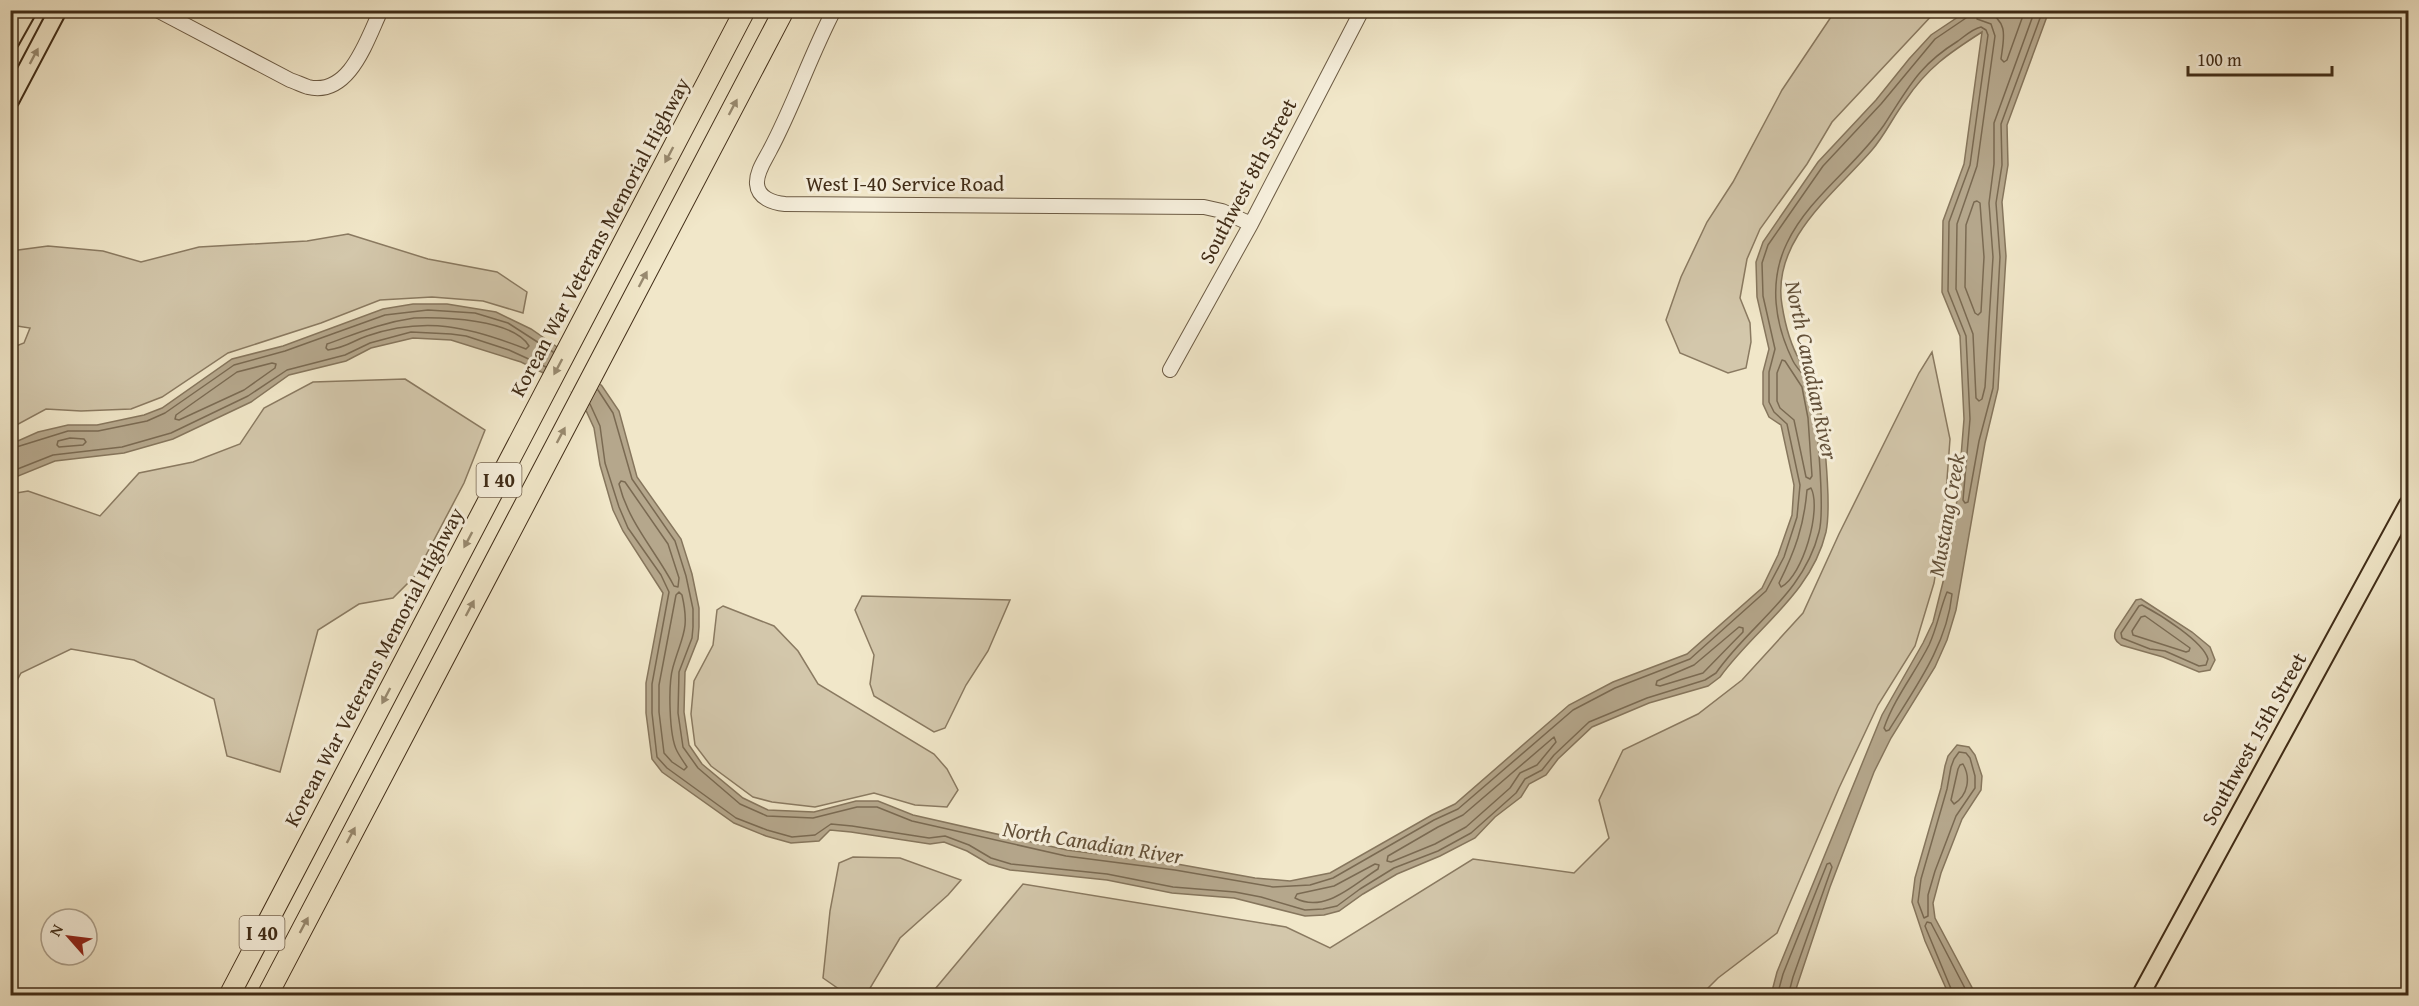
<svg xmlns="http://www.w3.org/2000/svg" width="2419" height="1006" font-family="'Gentium Book Plus',serif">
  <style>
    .green { fill: #d3c7ab; stroke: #8a7a61; stroke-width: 1.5 }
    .water { fill: #b5a78c; stroke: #86765d; stroke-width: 1.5 }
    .pier { fill: #f1e7c9 }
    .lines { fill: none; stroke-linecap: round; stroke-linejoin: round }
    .shore { stroke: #7a6a52; stroke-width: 1.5 }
    .minor-casing { stroke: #6c5b44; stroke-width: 16 }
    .major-casing { stroke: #402c17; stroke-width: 20 }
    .highway-casing { stroke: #402c17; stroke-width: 22 }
    .minor { stroke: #f6efdc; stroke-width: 14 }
    .major { stroke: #f1e7c9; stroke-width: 16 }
    .highway { stroke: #f1e7c9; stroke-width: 20 }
    .oneway { fill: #988a70 }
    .labels { text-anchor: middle; stroke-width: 6; stroke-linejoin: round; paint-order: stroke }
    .shield { fill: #f6efdc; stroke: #776652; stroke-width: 1.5 }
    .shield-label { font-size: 20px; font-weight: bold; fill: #402c17 }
    .street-label { font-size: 21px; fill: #402c17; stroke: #f6efdc }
    .water-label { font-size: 22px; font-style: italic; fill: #63513a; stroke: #f6efdc }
  </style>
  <rect width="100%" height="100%" fill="#f1e7c9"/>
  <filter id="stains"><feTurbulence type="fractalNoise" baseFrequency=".00333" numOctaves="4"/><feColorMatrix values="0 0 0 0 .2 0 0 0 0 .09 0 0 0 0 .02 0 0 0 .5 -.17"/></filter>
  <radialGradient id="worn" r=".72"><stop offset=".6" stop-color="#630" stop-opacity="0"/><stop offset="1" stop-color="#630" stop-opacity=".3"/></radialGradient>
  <path class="green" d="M1835 11H1936L1832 122 1807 164 1760 229 1747 259 1740 298 1750 323 1751 342 1746 368 1728 373 1680 353 1666 320 1681 277 1707 222 1733 182 1782 90Z
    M348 234 428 259 497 272 527 292 523 313 483 301 432 297 380 300 321 323 228 353 162 397 131 409 81 411 46 409 11 428V348L24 343 30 328 11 325V251L48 246 103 251 141 262 199 247 307 241Z
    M1932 352 1950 439 1944 520 1934 583 1915 646 1878 705 1839 788 1777 933 1718 978 1701 995H930L1023 884 1286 927 1330 948 1473 859 1574 873 1609 838 1599 800 1623 750 1698 714 1742 680 1803 613 1839 534 1919 373Z
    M405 379 485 430 464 483 415 576 393 598 359 604 318 630 280 772 227 756 214 699 134 660 71 649 21 673 11 692V494L28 491 100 516 139 473 193 462 240 444 264 408 313 382Z
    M862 596 1010 600 988 651 966 685 945 728 934 732 874 696 870 684 874 655 855 610Z
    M723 606 774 626 798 651 818 684 934 754 947 769 958 790 947 807 915 805 874 793 815 807 772 802 753 797 711 766 695 745 691 714 694 681 713 645 717 610Z
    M853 857 900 858 961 880 948 895 900 938 866 995 839 989 823 978 830 911 839 863Z"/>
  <path class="water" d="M1967 11H2049L2007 125 2008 165 2002 202 2006 256 1998 389 1985 443 1956 610 1947 640 1935 667 1891 738 1874 772 1830 887 1794 995H1771L1777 972 1882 715 1923 643 1933 622 1944 578 1958 494 1964 419 1960 336 1942 292 1943 221 1964 164 1982 32C1949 53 1927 68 1905 101 1893 117 1885 135 1872 150 1835 193 1771 240 1782 305 1785 324 1790 344 1800 361 1804 368 1812 375 1815 383 1823 412 1832 504 1826 532 1811 595 1755 628 1720 677L1708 686 1649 703 1592 727 1558 759 1546 775 1529 784 1521 797 1495 817 1475 838 1440 856 1397 874 1363 894 1339 911 1324 915 1305 916 1234 898 1172 893 1107 880 1010 870 989 864 967 851 944 842 930 844 851 832 830 830 819 841 791 843 766 836 734 823 662 772 652 759 646 713V683L663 593 623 531 613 510 600 465 594 428 583 404 562 382 521 362 451 340 413 338 371 348 346 361 289 375 251 402 173 439 124 453 55 461 11 479V444L38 432 68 425H97L144 415 162 408 232 359 283 346 383 309 413 304H447L496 312 531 329 573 358 602 386 619 411 637 477 681 539 692 574 699 608V627L698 639 685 672 684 712 689 745 702 764 743 798 768 810 814 812 856 801H878L913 815 1067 850 1177 864 1255 878 1290 881 1330 873 1432 815 1455 804 1569 705 1613 682 1687 654 1762 588 1778 555 1792 515 1794 485 1781 425 1769 417 1763 404V372L1769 349 1757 297 1756 262 1763 242 1818 162 1876 100 1909 59 1931 35Z
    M2141 599 2192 632 2210 647 2215 660 2210 670 2199 672 2163 657 2121 645C2115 641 2113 637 2116 630L2136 600Z
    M1957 745 1969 747 1975 755 1982 776 1981 790 1962 819 1941 873 1933 903 1935 918 1976 995H1949L1925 941 1912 902 1915 878 1941 788 1945 766 1948 756Z"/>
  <path class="pier" d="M559 345 575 355 602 381 585 413 571 392 542 375Z"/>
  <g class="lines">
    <path class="shore" d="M1977 10V19L1991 24 1995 36 1977 166 1957 224 1956 289 1973 334 1976 398 1979 401 1982 399 1985 387 1993 257 1989 203 1994 164V123L2035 10
      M1986 10C2009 23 2004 36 2001 59L2004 62 2007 60 2025 10
      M1977 201 1980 203 1984 257 1981 312 1978 315 1975 313 1965 287 1966 225 1974 202Z
      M414 318C443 317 513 319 529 346L526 349C470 327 426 316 367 336 352 341 348 347 328 350L326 348 327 344C358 333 380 323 414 318Z
      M1782 360 1785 361 1802 387 1808 418 1812 476 1810 479 1806 477 1794 420 1780 408 1777 401V373Z
      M272 363 276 364 275 368 244 390 179 420 175 419 176 415 237 372Z
      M598 390 613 413 632 479 675 541 686 576 693 609V627L692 638 679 672 678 713 683 747 698 768 740 804 767 816 813 818 857 807H877L912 821 1066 856 1175 870 1273 887 1310 885 1333 878 1434 820 1458 809 1573 710 1615 688 1690 659 1766 591 1784 557 1797 517 1800 485 1787 424 1774 412 1769 402V372L1775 349 1763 296 1762 263 1768 245 1823 166 1881 104 1935 39 1966 18 1969 10
      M590 404 600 426 605 463 619 507 628 528 661 575 669 592 652 684V713L657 757 667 768 736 818 767 830 792 837 815 835 831 824 852 826 929 838 945 836 969 845 991 858 1011 864 1107 874 1173 887 1235 892 1261 897 1305 910 1323 909 1337 906 1360 889 1394 868 1438 851 1471 833 1516 793 1525 779 1542 770 1554 755 1589 722 1647 698 1705 680 1716 673C1751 623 1803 595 1819 532 1825 511 1817 404 1809 384 1805 375 1797 369 1793 361 1775 325 1768 282 1787 243 1809 197 1855 167 1884 125 1909 87 1918 66 1958 41 1965 36 1972 29 1981 27L1986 30 1988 35 1970 165 1949 222 1948 291 1966 336 1970 419 1963 500 1965 503 1968 502 1979 441 1993 388 2000 257 1996 203 2002 165 2001 124 2043 10
      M70 438 84 439 86 442 83 445 59 447 57 445 58 441Z
      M10 449 68 431H98L147 421 165 413 234 365 285 351 385 315 428 310 475 313 508 323 553 352
      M10 472 53 455 122 447 171 433 248 396 287 370 345 355 370 343 411 332 451 334 466 336 509 350 546 367
      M621 481 625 482 668 544 679 578 678 587 674 586C656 551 629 524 619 484Z
      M1811 488C1822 509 1803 576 1781 587L1779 583C1795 551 1804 526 1807 490Z
      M679 592 682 595C690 630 682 635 673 667 668 684 669 736 677 751 680 757 684 762 687 767L684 770 672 762 664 753 659 712V685L676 595Z
      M1947 592 1952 594C1947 645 1915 688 1889 730L1886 731 1884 728C1895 697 1915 673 1929 645 1937 628 1940 609 1947 592Z
      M2142 605C2159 614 2203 641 2208 659L2206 665 2199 666 2165 651 2150 649 2122 638 2121 633 2139 606Z
      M2145 616 2190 648 2189 651 2186 652 2133 635 2132 631 2141 617Z
      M1739 627 1743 628V632L1703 673 1660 686 1656 685 1657 681 1694 665Z
      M1554 737 1556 742 1537 765 1520 773 1510 788 1466 827 1435 844 1391 862 1387 861 1388 856 1438 827 1463 815Z
      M1959 752 1966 753 1970 758 1975 776V788L1956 816 1935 871 1928 895V916L1924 918 1918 902 1921 879 1947 789 1951 767 1954 759Z
      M1963 764C1971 778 1968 795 1954 804L1951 800 1958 769 1960 765Z
      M1375 864 1379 865 1378 869C1354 884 1325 914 1295 898L1297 894 1334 886Z
      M1777 996 1783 974 1827 864 1830 863 1832 867 1793 977 1788 996
      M1954 996 1925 926 1927 922 1931 923 1969 996"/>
    <defs>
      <path id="minor" d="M157 10 290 80C296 82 302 85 308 87 350 97 367 39 381 10
        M834 10C810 56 794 105 770 150 765 160 756 172 757 184 758 198 773 203 785 204L1204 207 1222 211 1251 224
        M1170 370 1251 224 1362 10"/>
      <path id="major" d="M10 42 28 10
        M10 101 58 10
        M2140 996 2408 504"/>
      <path id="highway" d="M229 996 745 10
        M267 996 784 10"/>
    </defs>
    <use href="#minor" class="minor-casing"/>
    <use href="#major" class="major-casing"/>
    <use href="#highway" class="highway-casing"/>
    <use href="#minor" class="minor"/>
    <use href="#major" class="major"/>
    <use href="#highway" class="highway"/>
  </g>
  <defs><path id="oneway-solid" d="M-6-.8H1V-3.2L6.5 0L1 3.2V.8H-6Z" transform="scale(1.5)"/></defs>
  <g class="oneway">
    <use href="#oneway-solid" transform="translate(34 56) rotate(-62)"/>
    <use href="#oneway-solid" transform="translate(733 107) rotate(-62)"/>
    <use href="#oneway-solid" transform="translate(669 155) rotate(118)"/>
    <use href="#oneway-solid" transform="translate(643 279) rotate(-62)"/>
    <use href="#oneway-solid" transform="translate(558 367) rotate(118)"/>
    <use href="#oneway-solid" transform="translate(561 435) rotate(-62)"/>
    <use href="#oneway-solid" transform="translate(468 540) rotate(118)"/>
    <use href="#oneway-solid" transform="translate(470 608) rotate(-62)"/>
    <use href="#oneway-solid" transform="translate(386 696) rotate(118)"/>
    <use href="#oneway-solid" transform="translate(351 835) rotate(-62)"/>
    <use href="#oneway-solid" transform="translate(304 925) rotate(-62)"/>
  </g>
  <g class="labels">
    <g class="shield">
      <rect x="476.5" y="463" width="45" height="34" rx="4.5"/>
      <rect x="239.5" y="916" width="45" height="34" rx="4.5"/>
    </g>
    <g class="shield-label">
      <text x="499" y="487">I 40</text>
      <text x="262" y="940">I 40</text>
    </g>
    <g class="street-label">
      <text transform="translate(1248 181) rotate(-62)" y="7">Southwest 8th Street</text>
      <text x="905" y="191">West I-40 Service Road</text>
      <text transform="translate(600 237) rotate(-62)" y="7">Korean War Veterans Memorial Highway</text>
      <text transform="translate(374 667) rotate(-62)" y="7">Korean War Veterans Memorial Highway</text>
      <text transform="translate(2254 739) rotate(-61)" y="7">Southwest 15th Street</text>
    </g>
    <g class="water-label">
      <text transform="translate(1812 370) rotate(78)" y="8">North Canadian River</text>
      <text transform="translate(1946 515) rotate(-80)" y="8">Mustang Creek</text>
      <text transform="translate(1093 842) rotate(9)" y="8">North Canadian River</text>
    </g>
  </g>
  <rect width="2419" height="1006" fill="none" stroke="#f1e7c9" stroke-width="36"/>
  <rect x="12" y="12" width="2395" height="982" fill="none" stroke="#402c17" stroke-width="3"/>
  <rect x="18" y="18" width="2383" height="970" fill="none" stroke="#402c17" stroke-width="1.5"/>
  <g transform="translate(69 937) rotate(298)"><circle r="28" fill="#f6efdc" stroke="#ada18d" stroke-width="1.5"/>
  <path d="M0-4.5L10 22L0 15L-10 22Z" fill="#8f2418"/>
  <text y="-9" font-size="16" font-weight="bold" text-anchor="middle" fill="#402c17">N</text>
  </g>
  <path d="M2188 66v9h144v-9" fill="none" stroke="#402c17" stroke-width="3"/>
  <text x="2197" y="66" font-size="18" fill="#402c17" stroke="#f6efdc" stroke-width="4.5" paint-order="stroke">100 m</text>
  <rect width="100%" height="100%" filter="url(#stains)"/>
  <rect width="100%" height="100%" fill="url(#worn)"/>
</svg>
